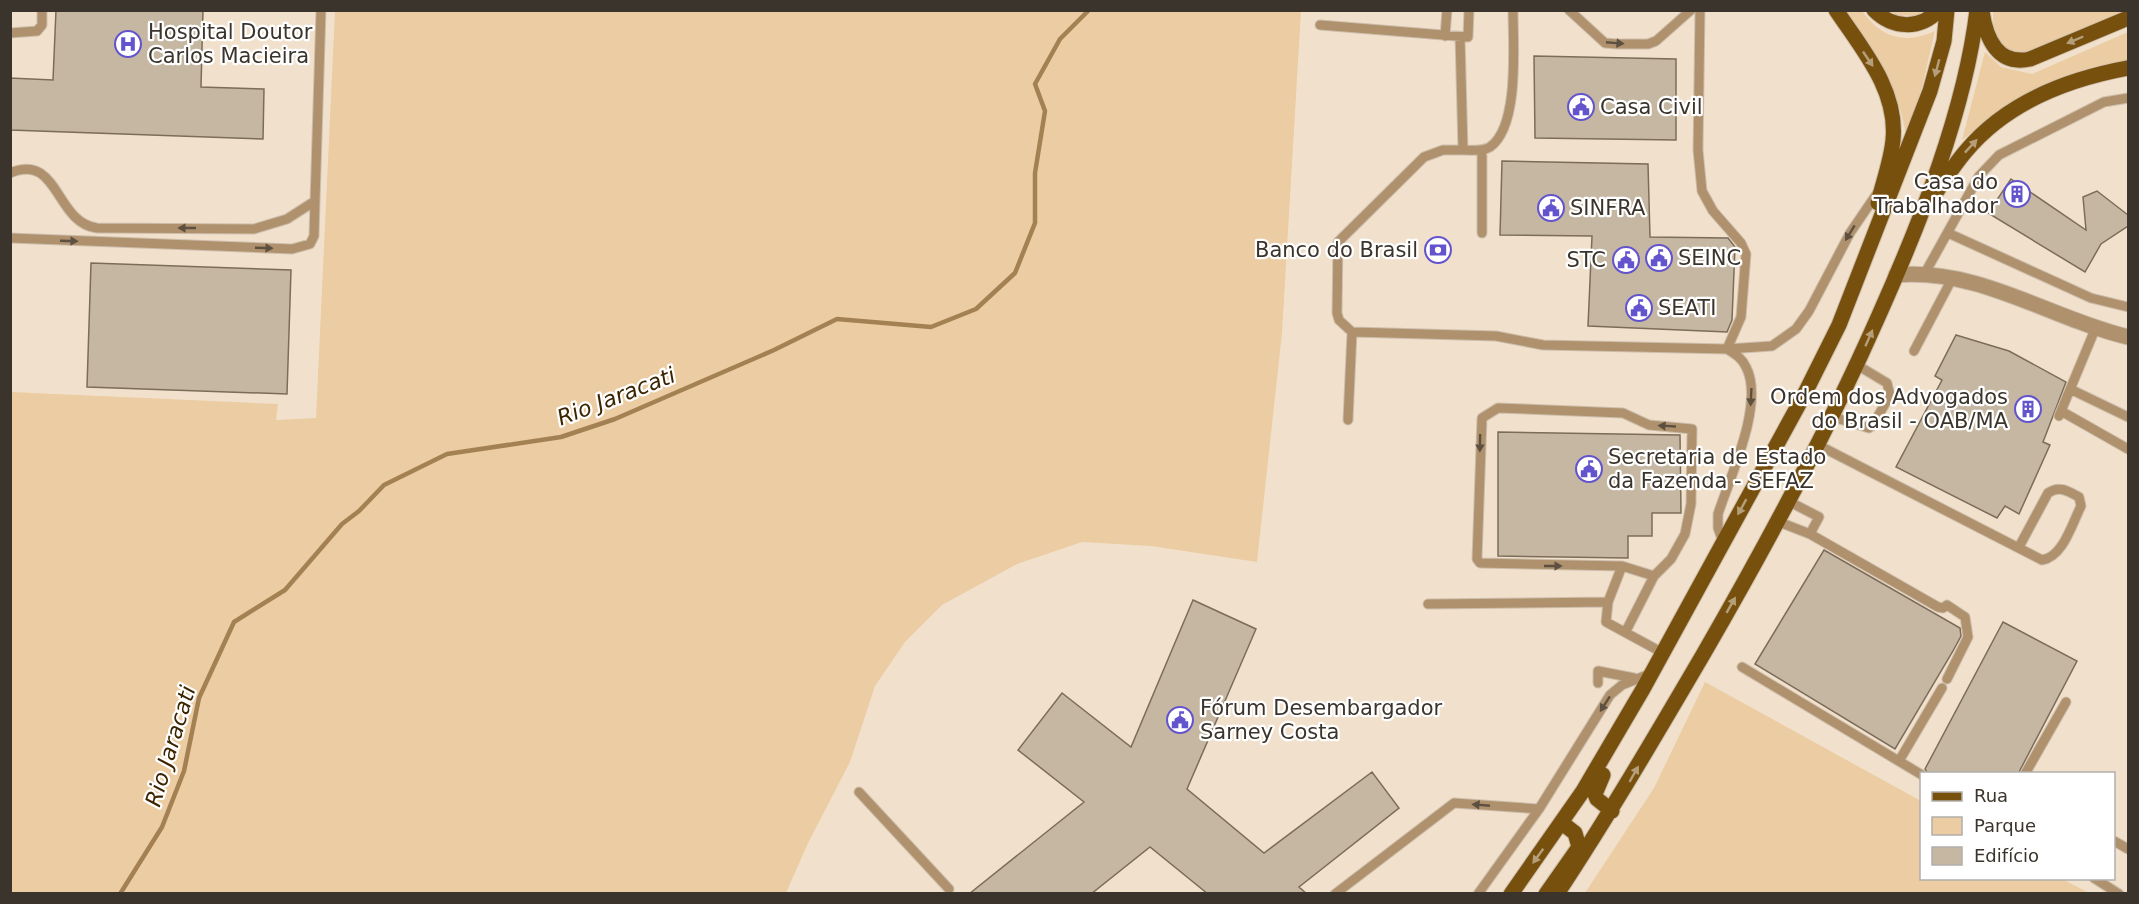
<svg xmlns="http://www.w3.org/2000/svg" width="2139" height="904" font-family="'DejaVu Sans',sans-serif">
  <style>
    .green { fill: #ebcca3 }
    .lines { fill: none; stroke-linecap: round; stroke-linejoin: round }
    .stream { stroke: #a48152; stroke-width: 4.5 }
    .building { fill: #c6b7a2; stroke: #7b6d5a; stroke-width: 1.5 }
    .service-casing { stroke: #cdbeac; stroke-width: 11 }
    .minor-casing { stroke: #cdbeac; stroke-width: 17 }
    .primary-casing { stroke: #cdbeac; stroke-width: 17 }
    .service { stroke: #af926d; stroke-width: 9 }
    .minor { stroke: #af926d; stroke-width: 15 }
    .primary { stroke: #78500d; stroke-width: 15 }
    .oneway { fill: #b59f7a }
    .oneway2 { fill: #5e5040 }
    .labels { text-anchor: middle; stroke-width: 4.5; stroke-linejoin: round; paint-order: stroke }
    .poi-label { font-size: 21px; fill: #3b342c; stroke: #fff; text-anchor: start }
    .water-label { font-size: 22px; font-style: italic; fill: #3d2400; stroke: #fff }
  </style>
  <rect width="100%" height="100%" fill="#f1e1cc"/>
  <path class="green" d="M335 11H1301L1282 333 1257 562 1151 546 1082 542 1017 564 942 605 905 642 875 686 850 762 808 843 786 893H11V392L278 404 276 420 316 418Z
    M1844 11H1862C1882 38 1904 45 1935 31L1922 87 1906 137C1900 86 1871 52 1844 11Z
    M1890 11H1923L1917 16 1896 15Z
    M1993 11H2127L2033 51C2000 56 1993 39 1993 11Z
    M2128 32V61C2066 66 2010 102 1962 140L1985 52 2001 67 2032 74Z
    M1705 682 1921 801 1922 878 2062 879 2089 893H1585L1654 788Z"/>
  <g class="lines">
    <path class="stream" d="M120 894 162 827 184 771 199 698 234 622 285 590 342 524 359 511 384 485 447 454 561 437 615 419 774 350 837 319 931 327 976 309 1015 273 1035 223V173L1045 111 1035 84 1060 39 1089 10"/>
  </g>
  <path class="building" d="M56 10H203L201 87 264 89 263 139 10 130V78L53 80Z
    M1534 56 1676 59V140L1535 138Z
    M1502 161 1648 164 1650 237 1728 238 1735 247 1732 320 1727 332 1588 326 1592 236 1500 235Z
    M2011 179 2086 230 2083 197 2097 191 2128 215V226L2101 244 2085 272 1988 213Z
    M91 263 291 270 287 394 87 387Z
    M1956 335 2009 351 2066 382 2043 442 2050 445 2019 514 2005 506 1997 518 1896 467 1942 380 1935 376Z
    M1498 432 1680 435 1681 513H1652V536H1628V558L1498 556Z
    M1824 550 1960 628 1961 636 1953 651 1895 749 1755 664Z
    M1193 600 1256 629 1187 789 1264 853 1372 772 1399 808 1299 887 1307 894H1208L1150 847 1091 894H969L1084 802 1018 750 1062 693 1131 747Z
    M2003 622 2077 661 2018 774H1928L1925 769Z"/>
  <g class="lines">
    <defs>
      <path id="service" d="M1569 10 1605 43 1617 44H1648L1656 41 1691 10
        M1700 10 1698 150 1702 191 1713 211 1741 243 1746 254 1741 317 1727 349
        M1320 25 1468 37 1469 10
        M10 33 37 31 42 25V10
        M1445 36 1447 10
        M1460 37 1463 150H1443L1424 157 1338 242 1337 313 1339 320 1352 332 1496 336 1543 345 1727 349 1772 346 1796 329 1809 311 1850 233 1878 192
        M1463 150C1472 150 1482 152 1490 147 1520 126 1513 43 1513 10
        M10 173C59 152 55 223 97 228L254 229 287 219 315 201 314 236 310 244 292 249 10 238
        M315 201 321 10
        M1482 233V151
        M1948 233 2091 298 2128 307
        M1925 273 1979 176 1999 155 2104 102 2128 98
        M1914 351 1953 277
        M2070 389 2128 417
        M2061 411 2128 449
        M2059 416 2096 327
        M1833 417 1869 428 1873 425 1890 395 1887 383 1857 365
        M1348 420 1352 332
        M1818 445 2042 560C2063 557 2072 524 2081 506L2079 497C2068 491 2059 485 2048 493L2019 547
        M1790 502 1819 517 1810 534 1938 607 1943 608 1947 605 1965 617 1968 637 1947 679
        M1779 522 1810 534
        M1723 542 1718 528V514C1730 477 1765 403 1746 367 1742 358 1735 354 1727 349
        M1622 566 1608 602 1606 622 1663 653
        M1428 604 1608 602
        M1626 631 1654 576 1671 559 1685 534 1691 504 1692 429 1649 425 1623 413 1498 408 1482 418 1477 559 1480 563 1622 566 1654 576
        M1742 667 1922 775
        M1598 683V671L1634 678
        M1899 761 1942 688
        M2025 774 2066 702
        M859 792 949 889
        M2114 841 2128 849
        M2094 878 2119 894
        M1335 894 1454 803 1539 809 1610 695 1622 685 1652 673
        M1478 894 1539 809"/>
      <path id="minor" d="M1896 275C1980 268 2049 318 2128 337"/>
      <path id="primary" d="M1836 10C1862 49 1898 90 1893 140 1891 161 1883 182 1878 203
        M1874 10C1893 29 1920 30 1939 10
        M1982 11C1986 39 1998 66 2030 59L2128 18
        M1931 200C1942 184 1953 166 1966 151 2007 102 2068 79 2128 68
        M1603 775 1595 794 1597 799 1612 811
        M1511 894 1583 791 1643 689 1804 395 1839 325 1930 91 1944 41 1947 10
        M1546 894 1579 847 1575 833 1562 823
        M1557 894C1609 815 1656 735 1704 653 1768 542 1827 433 1879 315 1920 223 1965 111 1977 10"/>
    </defs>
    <use href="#service" class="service-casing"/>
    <use href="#minor" class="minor-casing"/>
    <use href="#primary" class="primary-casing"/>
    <use href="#service" class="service"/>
    <use href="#minor" class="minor"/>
    <use href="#primary" class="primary"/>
  </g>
  <defs><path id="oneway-solid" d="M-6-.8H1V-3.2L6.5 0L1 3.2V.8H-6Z" transform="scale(1.5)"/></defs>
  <g class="oneway">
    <use href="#oneway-solid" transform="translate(2075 40) rotate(157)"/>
    <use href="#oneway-solid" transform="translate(1868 59) rotate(56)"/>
    <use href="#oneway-solid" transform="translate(1937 68) rotate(105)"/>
    <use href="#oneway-solid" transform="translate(1971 146) rotate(-47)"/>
    <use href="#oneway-solid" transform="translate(1869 338) rotate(-66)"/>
    <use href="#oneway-solid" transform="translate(1742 507) rotate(119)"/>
    <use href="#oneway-solid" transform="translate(1731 605) rotate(-60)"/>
    <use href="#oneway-solid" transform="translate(1634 774) rotate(-60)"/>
    <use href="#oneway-solid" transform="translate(1538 856) rotate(126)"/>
  </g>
  <g class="oneway2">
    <use href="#oneway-solid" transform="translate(1615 43) rotate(5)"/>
    <use href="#oneway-solid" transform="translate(187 228) rotate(-180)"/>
    <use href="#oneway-solid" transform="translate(1850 233) rotate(121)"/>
    <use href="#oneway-solid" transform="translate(69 241) rotate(2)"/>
    <use href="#oneway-solid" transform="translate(264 248) rotate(2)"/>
    <use href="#oneway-solid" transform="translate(1751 397) rotate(93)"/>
    <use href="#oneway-solid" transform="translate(1667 426) rotate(-177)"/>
    <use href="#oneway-solid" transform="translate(1480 443) rotate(91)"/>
    <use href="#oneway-solid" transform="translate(1553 566)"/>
    <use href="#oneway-solid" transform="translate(1605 704) rotate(123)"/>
    <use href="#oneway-solid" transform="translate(1481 805) rotate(-175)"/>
  </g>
  <defs>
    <symbol id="hospital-ring" viewBox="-11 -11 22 22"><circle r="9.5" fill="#fff" stroke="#6354cd" stroke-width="1.5"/><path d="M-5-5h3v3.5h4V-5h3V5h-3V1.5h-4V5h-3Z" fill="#6354cd"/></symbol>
    <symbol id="civic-ring" viewBox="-11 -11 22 22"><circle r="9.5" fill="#fff" stroke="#6354cd" stroke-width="1.5"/><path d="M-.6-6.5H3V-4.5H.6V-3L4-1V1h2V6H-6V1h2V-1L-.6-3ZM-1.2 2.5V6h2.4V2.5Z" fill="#6354cd"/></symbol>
    <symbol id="building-ring" viewBox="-11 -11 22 22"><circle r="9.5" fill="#fff" stroke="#6354cd" stroke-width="1.5"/><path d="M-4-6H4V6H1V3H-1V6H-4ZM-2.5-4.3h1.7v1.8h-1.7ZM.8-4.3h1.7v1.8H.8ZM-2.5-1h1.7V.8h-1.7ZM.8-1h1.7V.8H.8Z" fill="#6354cd"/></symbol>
    <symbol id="bank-ring" viewBox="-11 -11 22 22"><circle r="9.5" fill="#fff" stroke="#6354cd" stroke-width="1.5"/><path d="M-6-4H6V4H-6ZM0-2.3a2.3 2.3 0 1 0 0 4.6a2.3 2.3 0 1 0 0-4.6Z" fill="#6354cd"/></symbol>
  </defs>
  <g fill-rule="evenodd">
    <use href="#hospital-ring" x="113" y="29" width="30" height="30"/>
    <use href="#civic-ring" x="1566" y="92" width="30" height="30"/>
    <use href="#building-ring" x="2002" y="179" width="30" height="30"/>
    <use href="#civic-ring" x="1536" y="193" width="30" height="30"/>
    <use href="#bank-ring" x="1423" y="235" width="30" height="30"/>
    <use href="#civic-ring" x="1644" y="243" width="30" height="30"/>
    <use href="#civic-ring" x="1611" y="245" width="30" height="30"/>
    <use href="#civic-ring" x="1624" y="293" width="30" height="30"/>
    <use href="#building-ring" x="2013" y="394" width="30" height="30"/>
    <use href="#civic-ring" x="1574" y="454" width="30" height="30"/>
    <use href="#civic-ring" x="1165" y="705" width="30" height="30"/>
  </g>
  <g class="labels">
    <g class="poi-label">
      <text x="148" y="39">Hospital Doutor<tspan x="148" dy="24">Carlos Macieira</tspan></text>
      <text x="1600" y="114">Casa Civil</text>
      <text x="1998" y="189" text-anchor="end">Casa do<tspan x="1998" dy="24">Trabalhador</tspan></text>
      <text x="1570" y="215">SINFRA</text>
      <text x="1418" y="257" text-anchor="end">Banco do Brasil</text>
      <text x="1678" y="265">SEINC</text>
      <text x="1606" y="267" text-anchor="end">STC</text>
      <text x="1658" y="315">SEATI</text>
      <text x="2008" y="404" text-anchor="end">Ordem dos Advogados<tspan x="2008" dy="24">do Brasil - OAB/MA</tspan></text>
      <text x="1608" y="464">Secretaria de Estado<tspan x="1608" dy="24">da Fazenda - SEFAZ</tspan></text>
      <text x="1200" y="715">Fórum Desembargador<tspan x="1200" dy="24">Sarney Costa</tspan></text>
    </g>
    <g class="water-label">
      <text transform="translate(616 396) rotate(-21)" y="8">Rio Jaracati</text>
      <text transform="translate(170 746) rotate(-73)" y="8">Rio Jaracati</text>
    </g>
  </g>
  <rect width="2139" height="904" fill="none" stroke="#3b342c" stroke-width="24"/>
  <rect x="1920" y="772" width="195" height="108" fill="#ffffff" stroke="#b1aeab" stroke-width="1.5"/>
  <rect x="1932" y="792" width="30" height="9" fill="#78500d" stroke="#b1aeab" stroke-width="1.5"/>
  <text x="1974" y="802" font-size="18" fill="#3b342c">Rua</text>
  <rect x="1932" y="817" width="30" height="18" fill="#ebcca3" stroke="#b1aeab" stroke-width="1.5"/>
  <text x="1974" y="832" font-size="18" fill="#3b342c">Parque</text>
  <rect x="1932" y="847" width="30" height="18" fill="#c6b7a2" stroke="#b1aeab" stroke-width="1.5"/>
  <text x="1974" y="862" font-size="18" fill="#3b342c">Edifício</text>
</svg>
